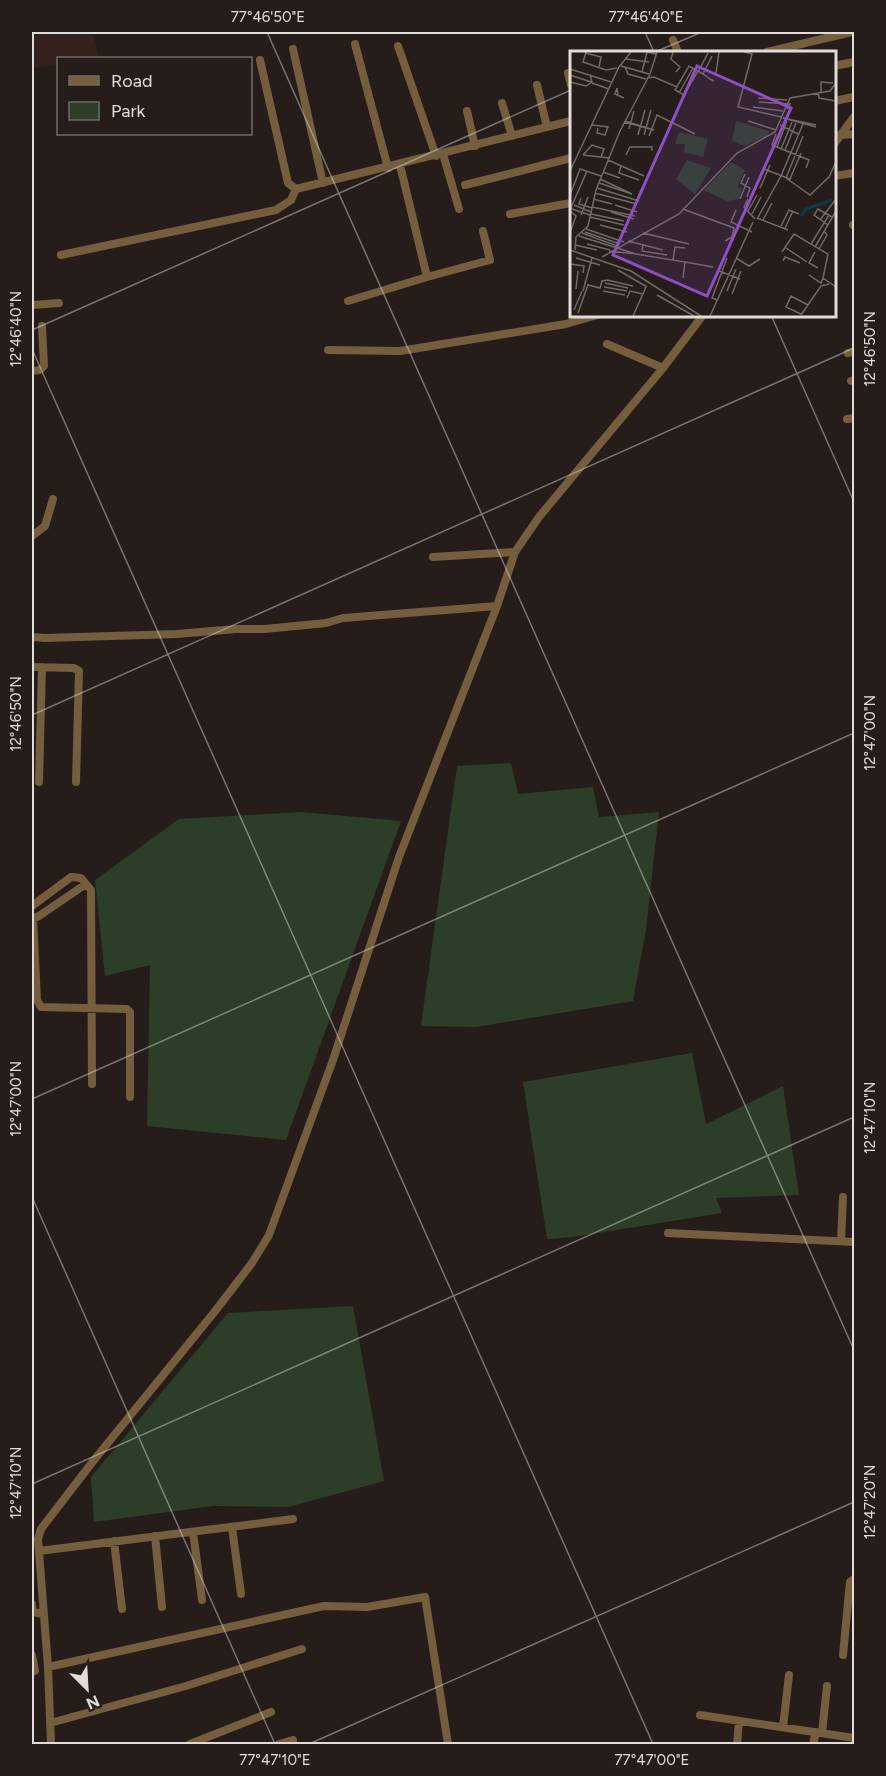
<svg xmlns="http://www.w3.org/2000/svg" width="886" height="1776" font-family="Figtree,sans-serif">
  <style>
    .industrial { fill: #34221d }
    .green { fill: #2c3e28 }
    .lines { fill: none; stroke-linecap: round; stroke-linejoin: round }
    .minor { stroke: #745e3d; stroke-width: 8 }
    .ticks { fill: none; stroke: #e1dbd9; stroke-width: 1.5; stroke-opacity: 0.45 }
    .inset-river { fill: none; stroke: #0c3851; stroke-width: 3 }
    .inset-road { fill: none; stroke: #716966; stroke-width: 1.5 }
    .view { fill: #8f4fc4; fill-opacity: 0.15; stroke: #8f4fc4; stroke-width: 3 }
    .inset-edge { fill: none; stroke: #e1dbd9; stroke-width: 3 }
    .neatline { fill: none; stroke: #e1dbd9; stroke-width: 2 }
    .ticks-label { font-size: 15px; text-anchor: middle; fill: #e1dbd9 }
  </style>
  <rect width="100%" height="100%" fill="#261d1a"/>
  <path class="industrial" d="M32 32H93L99 58H58V65L32 68Z"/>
  <path class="green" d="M511 763 518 794 593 787 599 817 659 812 646 930 633 1001 476 1027 421 1026 457 766Z
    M301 812 401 821 286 1140 147 1126 150 965 105 976 95 880 179 819Z
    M692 1053 706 1124 783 1086 799 1195 716 1198 722 1213 573 1237 547 1239 523 1082Z
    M353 1306 384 1481 288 1507 213 1506 94 1522 91 1477 228 1313Z"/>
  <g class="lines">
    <path class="minor" d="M673 40 678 52
      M355 44 388 168
      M398 46 436 156
      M293 49 323 183
      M767 52 852 32
      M260 60 288 183 296 189 571 121
      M834 66 854 62
      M568 73 571 85
      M537 85 547 127
      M834 101 854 97
      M502 103 512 136
      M467 111 475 146
      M840 135 854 134
      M834 144 854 117
      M443 154 459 209
      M834 176 854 173
      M465 185 571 158
      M510 214 571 203
      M853 225H854
      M61 255 276 210 291 200 296 189
      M427 277 490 260 483 231
      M348 301 427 277 400 165
      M32 305 59 303
      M607 344 663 368
      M328 350 400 351 566 324 597 315
      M848 353 854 352
      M32 371 40 370 44 366 42 326
      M851 381 854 380
      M847 419 854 418
      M32 536 45 526 53 499
      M433 557 515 552
      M32 637 45 638 177 634 236 629H265L326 623 343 618 497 606
      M32 667 74 668 79 671 76 782
      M39 782 42 667
      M32 906 71 877 81 878 91 890 92 1084
      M32 919 39 916 86 884
      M33 919 37 1000 41 1007 127 1009 130 1012V1097
      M668 1233 854 1242
      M841 1241 843 1197
      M232 1527 241 1594
      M193 1532 202 1600
      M155 1536 162 1607
      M114 1541 122 1609
      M39 1551 293 1519
      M32 1604 33 1612 43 1614
      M32 1655 35 1671 32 1672
      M843 1655 850 1582 854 1579
      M48 1667 324 1606 367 1607 425 1597 448 1744
      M700 1715 854 1738
      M50 1723 186 1686 302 1649
      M783 1727 789 1675
      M822 1733 827 1686
      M51 1744 48 1667 38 1539 41 1529 94 1460 216 1310 252 1263 269 1235 333 1060 399 857 497 606 515 552 539 517 663 368 703 315
      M190 1744 271 1712
      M279 1744 293 1740
      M737 1744 739 1721
      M813 1744 816 1732"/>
  </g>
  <path class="ticks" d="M267 32 854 1350M645 32 654 52M655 52 702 32M771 315 854 502M32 330 571 90M32 349 653 1744M32 715 854 348M32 1099 854 733M32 1197 275 1744M32 1484 854 1117M309 1744 854 1502"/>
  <g transform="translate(570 51)">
    <rect width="266" height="266" fill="#261d1a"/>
    <path d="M166 70 199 80 197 85 175 95 162 90ZM109 81 138 88 133 106 114 101 115 93H105ZM117 109 141 117 125 143 106 128ZM161 111 175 119 167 136 172 137 169 148 157 150 134 139Z" fill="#2c3e28"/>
    <path class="inset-river" d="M231 165 236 158 262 149"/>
    <path class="inset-road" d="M16 1 13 11 36 19 47 17M103 1 101 8 110 16 106 21M175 1 182 3 168 56 211 66M15 2 31 6 29 16M56 8 79 11M51 15 79 23M55 16 58 23 76 28M0 18 41 31M128 20 114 44 105 39 119 15 133 23 136 25 140 28 144 30M72 21 77 1 86 3M128 21 138 2M146 22 149 1M133 23 142 5M0 24 21 31M77 27 84 26 107 36M0 31 16 35 22 31 20 24M22 32 39 38M251 41V31L263 32M109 42 123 17M248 42 249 47 266 50M48 44 47 37 45 43 54 47M188 47 217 49M189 51 220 53 217 58M183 56 213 60M178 70 206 79M54 71 84 79 55 70M22 74 38 76 35 84 27 82 28 77M210 74 228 83M246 76 213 67 246 74M59 78 64 60M206 83 202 94 239 109 236 117M68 84 75 59M74 84 81 59M79 85 87 64 125 83M207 96 217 70M211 98 222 71M215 99 226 72M58 100 56 104 60 96H82V100M13 104 22 94 34 98 31 106M13 104 39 107M38 109 74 125M51 115 49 122 69 129M194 118 220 128 231 102M0 120 49 16 61 1M33 121 50 127M175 123 171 132 180 137 177 146M216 127 240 144 259 126 266 111M216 127 233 85M30 128 62 143M29 132 62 143M27 137 69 150M190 137 200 114M25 142 67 153M0 144 10 118 31 125M11 147 9 153 22 157M23 148 42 153M170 148 179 126M178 148 174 156 185 168M4 154 21 161M45 154 67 161M22 156 65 165M2 158 20 164M113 158 164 177 162 186 155 190M0 159 17 120M166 159 161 171 182 181M0 160 6 165 1 179M178 160 187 144M41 161 64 168M21 163 54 170M182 163 191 146M11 164 18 146M20 166 54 174M187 167 218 179M187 168 211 125 233 73M193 169 202 152M250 169 266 148M30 174 57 181M258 174 244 164 248 158 262 166M211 175 219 159 229 163M215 177 223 160M16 178 54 191M15 181 50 193M12 182 47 195M73 182 119 193M9 185 66 203 115 211 113 227M58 190 93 199M17 193 40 199M241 193 259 164M5 194 27 199M73 194 72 200 97 204M245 196 266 160M216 197 237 211M249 198 257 184 254 180M0 199 61 220 131 265M5 199 6 186 18 175 26 139 50 80 80 23 87 1M39 200 66 203M212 201 224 183 258 203 253 227 266 236M245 201 239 212 248 217M32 206 109 163 167 102 205 81 220 47 260 40 266 32M6 207 30 214M166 207 179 215 190 208M103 209 105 196 115 197M213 210 215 206 230 212M115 211 143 216M0 213 14 215 13 222M151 213 149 220 170 228M48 219 77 236M239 224 251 232 253 227M35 232 58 237M34 236 57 240M6 238 8 220M13 240 22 207M33 240 55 244M157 240 166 218M162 243 171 220M87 244 124 265M57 247 60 240 73 243M147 249 142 247 157 207M4 259 12 240M8 262 18 234 30 237 32 230 37 229 63 235M231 263 216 256 221 245 238 254M231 264 251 235 259 233M63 265 76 236M140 265 183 171"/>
    <path class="view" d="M127 15 221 57 137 245 43 204Z"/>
    <rect width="266" height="266" class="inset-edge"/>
  </g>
  <rect width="886" height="1776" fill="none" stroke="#261d1a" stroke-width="66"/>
  <rect x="57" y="57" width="195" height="78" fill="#261d1a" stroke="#716966" stroke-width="1.5"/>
  <rect x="69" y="76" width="30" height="9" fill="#745e3d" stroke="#716966" stroke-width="1.5"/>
  <text x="111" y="87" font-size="18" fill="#e1dbd9">Road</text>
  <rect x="69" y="102" width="30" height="18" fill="#2c3e28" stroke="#716966" stroke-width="1.5"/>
  <text x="111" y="117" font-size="18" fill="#e1dbd9">Park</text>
  <g transform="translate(87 1689) rotate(156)" stroke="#261d1a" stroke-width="4.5" paint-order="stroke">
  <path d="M0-4.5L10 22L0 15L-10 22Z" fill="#e1dbd9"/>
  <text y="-9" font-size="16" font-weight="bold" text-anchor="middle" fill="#e1dbd9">N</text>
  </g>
  <rect x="33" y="33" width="820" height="1710" class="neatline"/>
  <g class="ticks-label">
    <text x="268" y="22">77°46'50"E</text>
    <text x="646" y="22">77°46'40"E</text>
    <text transform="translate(16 329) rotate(-90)" y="5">12°46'40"N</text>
    <text transform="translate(870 349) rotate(-90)" y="5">12°46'50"N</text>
    <text transform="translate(16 714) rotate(-90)" y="5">12°46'50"N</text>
    <text transform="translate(870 733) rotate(-90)" y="5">12°47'00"N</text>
    <text transform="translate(16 1099) rotate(-90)" y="5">12°47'00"N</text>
    <text transform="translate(870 1118) rotate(-90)" y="5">12°47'10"N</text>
    <text transform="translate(16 1483) rotate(-90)" y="5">12°47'10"N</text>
    <text transform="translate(870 1502) rotate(-90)" y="5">12°47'20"N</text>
    <text x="275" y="1765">77°47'10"E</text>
    <text x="652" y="1765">77°47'00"E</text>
  </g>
</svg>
